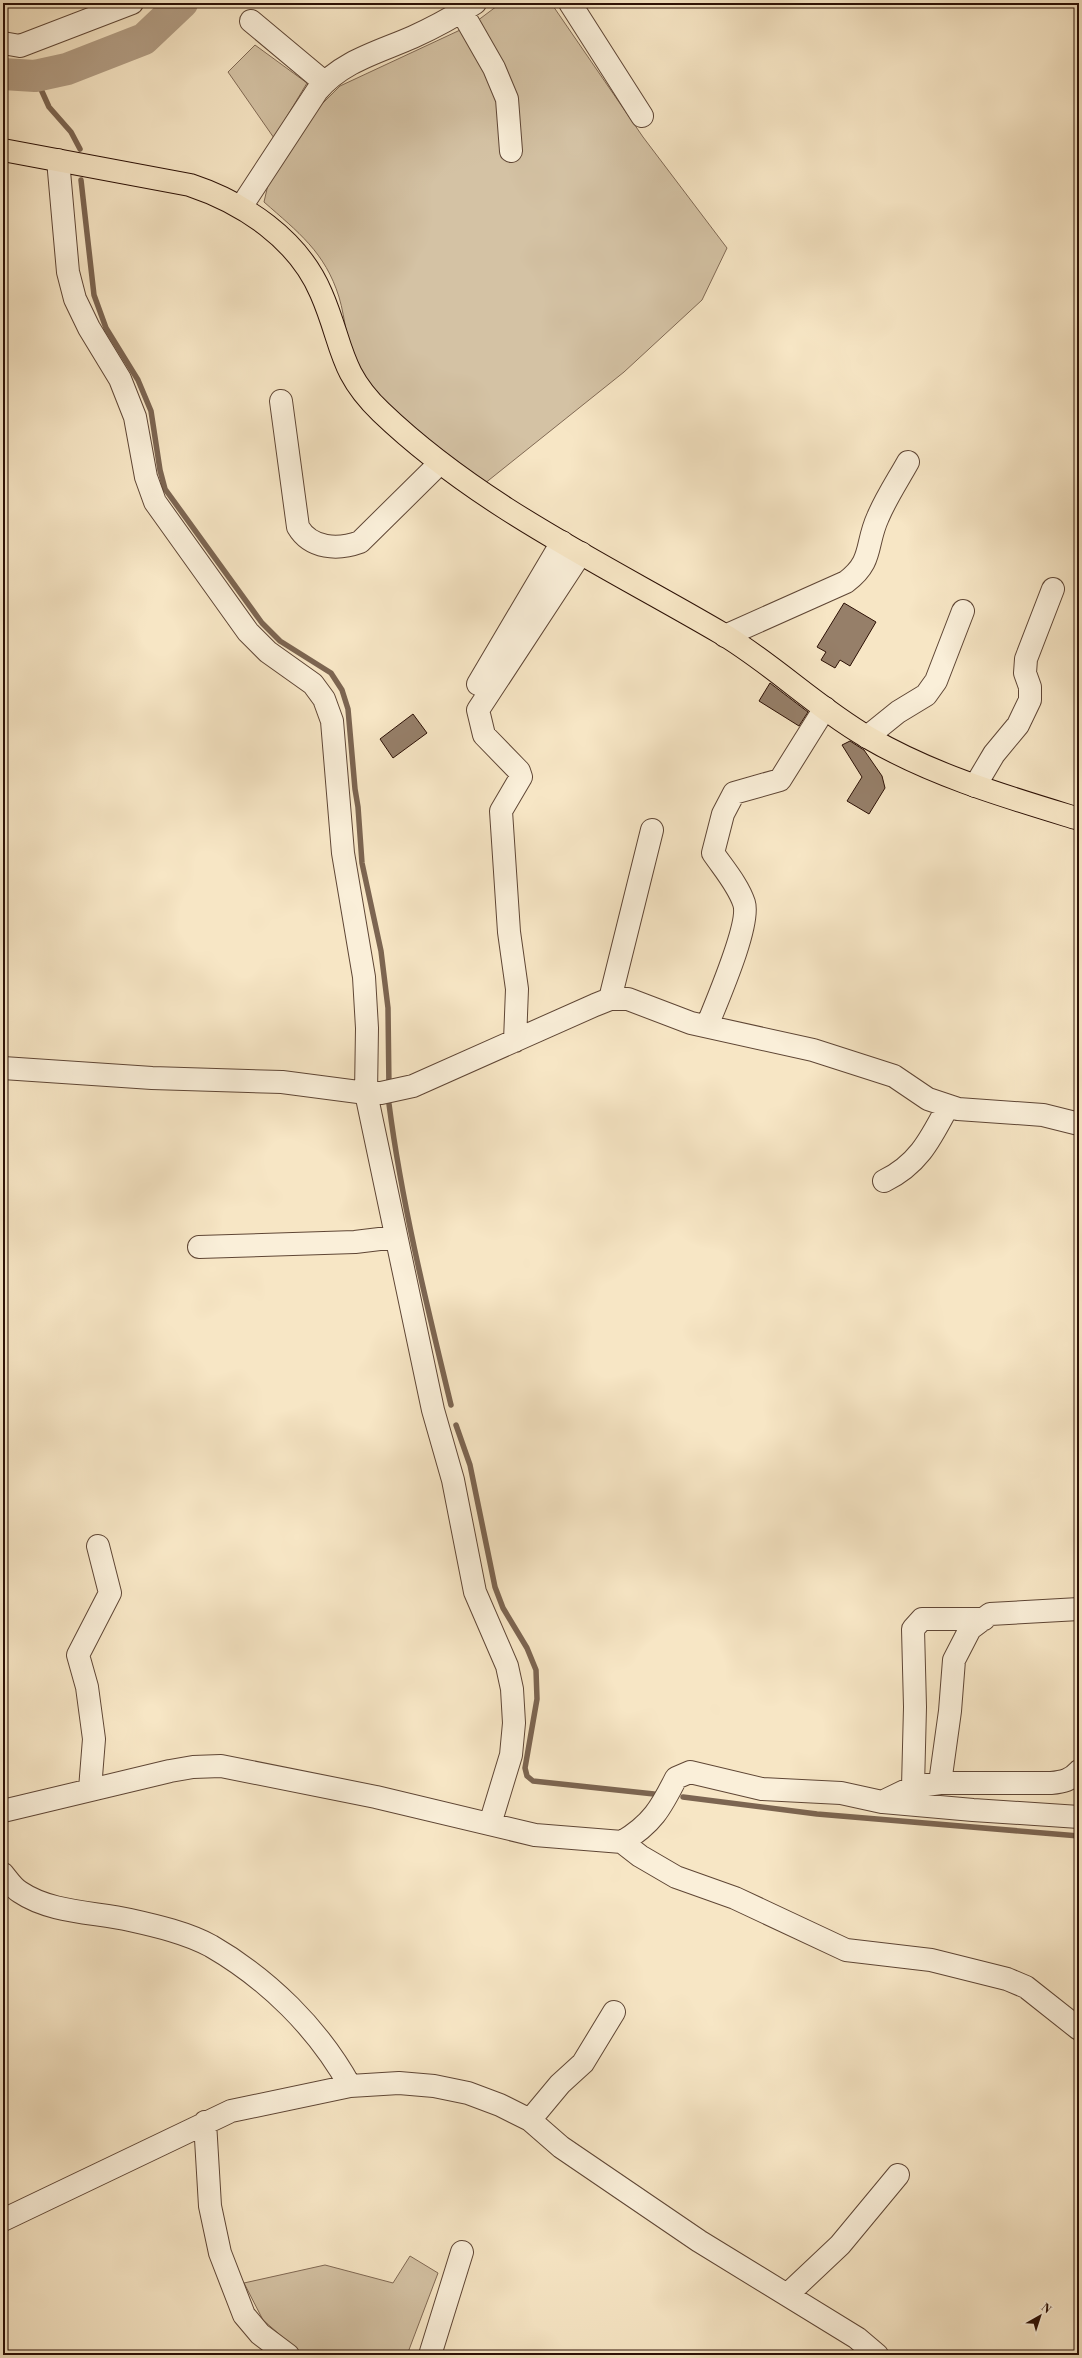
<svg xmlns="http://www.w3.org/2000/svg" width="1082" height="2358" font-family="'Libre Bodoni',serif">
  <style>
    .green { fill: #d4c2a4; stroke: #806954 }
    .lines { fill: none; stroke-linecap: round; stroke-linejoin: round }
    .stream { stroke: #7c6551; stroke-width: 5.5 }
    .river { stroke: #b29d84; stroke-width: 32 }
    .building { fill: #967f69; stroke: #2c1005 }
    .minor-casing { stroke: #5f4635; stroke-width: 24 }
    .major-casing { stroke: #2c1005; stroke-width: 24 }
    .minor { stroke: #faefd9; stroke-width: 22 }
    .major { stroke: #f7e6c5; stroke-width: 22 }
  </style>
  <rect width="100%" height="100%" fill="#f7e6c5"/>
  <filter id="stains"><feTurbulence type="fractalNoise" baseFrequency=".005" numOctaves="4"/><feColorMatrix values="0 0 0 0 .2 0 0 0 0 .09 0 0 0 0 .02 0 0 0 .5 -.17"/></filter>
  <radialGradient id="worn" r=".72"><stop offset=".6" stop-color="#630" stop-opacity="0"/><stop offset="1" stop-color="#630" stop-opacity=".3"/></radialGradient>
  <path class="green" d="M501 3H551L643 137 727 248 702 300 624 372 484 484C441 449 388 415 359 367 346 347 346 320 339 297 325 252 298 232 264 202L270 176 312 114 340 86 473 24Z
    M255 45 307 83 274 138 228 72Z
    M410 2256 438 2273 407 2355H303L263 2320 244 2283 325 2265 393 2283Z"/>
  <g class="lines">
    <path class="stream" d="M35 76 49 107 71 132 80 149
      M81 180 94 295 106 328 138 380 151 411 160 470 165 489 262 623 280 641 331 673 342 690 348 709 355 789 358 807 362 863 381 951 388 1008 389 1088
      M389 1104C402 1205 427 1306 451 1405
      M456 1425 470 1465 495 1587 503 1608 527 1648 536 1670 537 1699 525 1768 527 1776 533 1781 654 1794
      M683 1797 817 1814 1079 1836"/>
    <path class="river" d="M3 74 35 76 67 69 144 39 182 3"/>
  </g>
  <path class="building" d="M844 603 876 622 850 666 840 660 835 668 821 660 826 652 817 647Z
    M770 683 808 712 799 726 759 701Z
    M413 714 427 733 393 758 380 739Z
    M850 741 864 750 882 776 885 788 869 814 847 801 862 777 842 745Z"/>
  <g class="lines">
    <defs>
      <path id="minor" d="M570 3 642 116
        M462 12 494 68 507 99 511 151
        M251 21 324 82
        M3 43 20 46 132 3
        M58 160 68 272 75 299 89 328 120 379 135 417 146 477 155 502 248 632 268 652 313 684 324 699 332 721 343 853 364 977 367 1028 366 1093 433 1410 453 1480 475 1592 507 1666 512 1689 514 1723 511 1755 490 1824
        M241 207 317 91C342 61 379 52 413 37 435 27 455 16 475 3
        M281 401 298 527C311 549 338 550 360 542L440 463
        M725 636 846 582C874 561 865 545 878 517 886 498 898 480 908 462
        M478 684 562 542
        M867 737 898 712 926 695 936 681 963 611
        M975 786 994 754 1018 725 1030 700V687L1025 673 1026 659 1053 589
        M610 999 652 830
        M707 1026C716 1003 751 924 744 903 738 885 724 869 713 853L723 814 734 793 780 780 825 708
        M515 1041 517 989 509 932 501 811 521 777 519 771 484 735 478 710 581 553
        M3 1068 152 1078 282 1082 366 1093H381L413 1086 595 1005 610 999H628L691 1023 813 1050 894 1076 928 1099 958 1109 1043 1115 1079 1124
        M884 1181C919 1164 931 1138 948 1106
        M199 1247 355 1242 396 1237
        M940 1783 950 1711 954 1660 970 1629 990 1614 1079 1609
        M913 1787 915 1707 913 1629 922 1619H984
        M90 1789 94 1739 87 1687 78 1655 110 1593 98 1546
        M883 1802 973 1810 1079 1817
        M3 1811 170 1771 193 1767 221 1766 376 1797 535 1835 622 1842 640 1856 676 1877 735 1898 846 1950 931 1960 1007 1979 1026 1987 1079 2029
        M622 1842C652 1824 661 1808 676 1778L690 1772 762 1789 841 1793 882 1802 913 1787 940 1783H1051C1063 1782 1071 1780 1079 1771
        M3 1874C8 1880 13 1888 20 1892 51 1913 95 1912 130 1920 157 1926 187 1933 211 1946 268 1979 318 2028 350 2086
        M530 2120 560 2084 583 2063 614 2012
        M205 2122 210 2206 220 2253 244 2315 260 2334 288 2355
        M3 2220 231 2111 350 2086 399 2083 434 2086 468 2093 500 2105 530 2120 561 2147 699 2241 857 2338 877 2355
        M787 2295 840 2245 898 2175
        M430 2355 462 2252"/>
      <path id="major" d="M3 150 190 185C244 203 298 239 321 293 343 343 338 371 381 412 479 506 605 565 721 633 773 664 817 708 869 738 934 776 1007 797 1079 819"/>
    </defs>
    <use href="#minor" class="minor-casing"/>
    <use href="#major" class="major-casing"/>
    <use href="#minor" class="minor"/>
    <use href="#major" class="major"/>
  </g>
  <rect width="1082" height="2358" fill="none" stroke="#f7e6c5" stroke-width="16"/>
  <rect x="4" y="4" width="1074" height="2350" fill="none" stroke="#2c1005" stroke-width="2"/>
  <rect x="8" y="8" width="1066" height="2342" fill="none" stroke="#2c1005"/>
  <g transform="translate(1040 2316) rotate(39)" stroke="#faefd9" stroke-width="3" paint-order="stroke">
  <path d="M0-3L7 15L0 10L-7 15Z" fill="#2c1005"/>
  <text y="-6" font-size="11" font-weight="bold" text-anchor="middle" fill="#2c1005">N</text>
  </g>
  <rect width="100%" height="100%" filter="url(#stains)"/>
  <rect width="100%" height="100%" fill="url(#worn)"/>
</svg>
